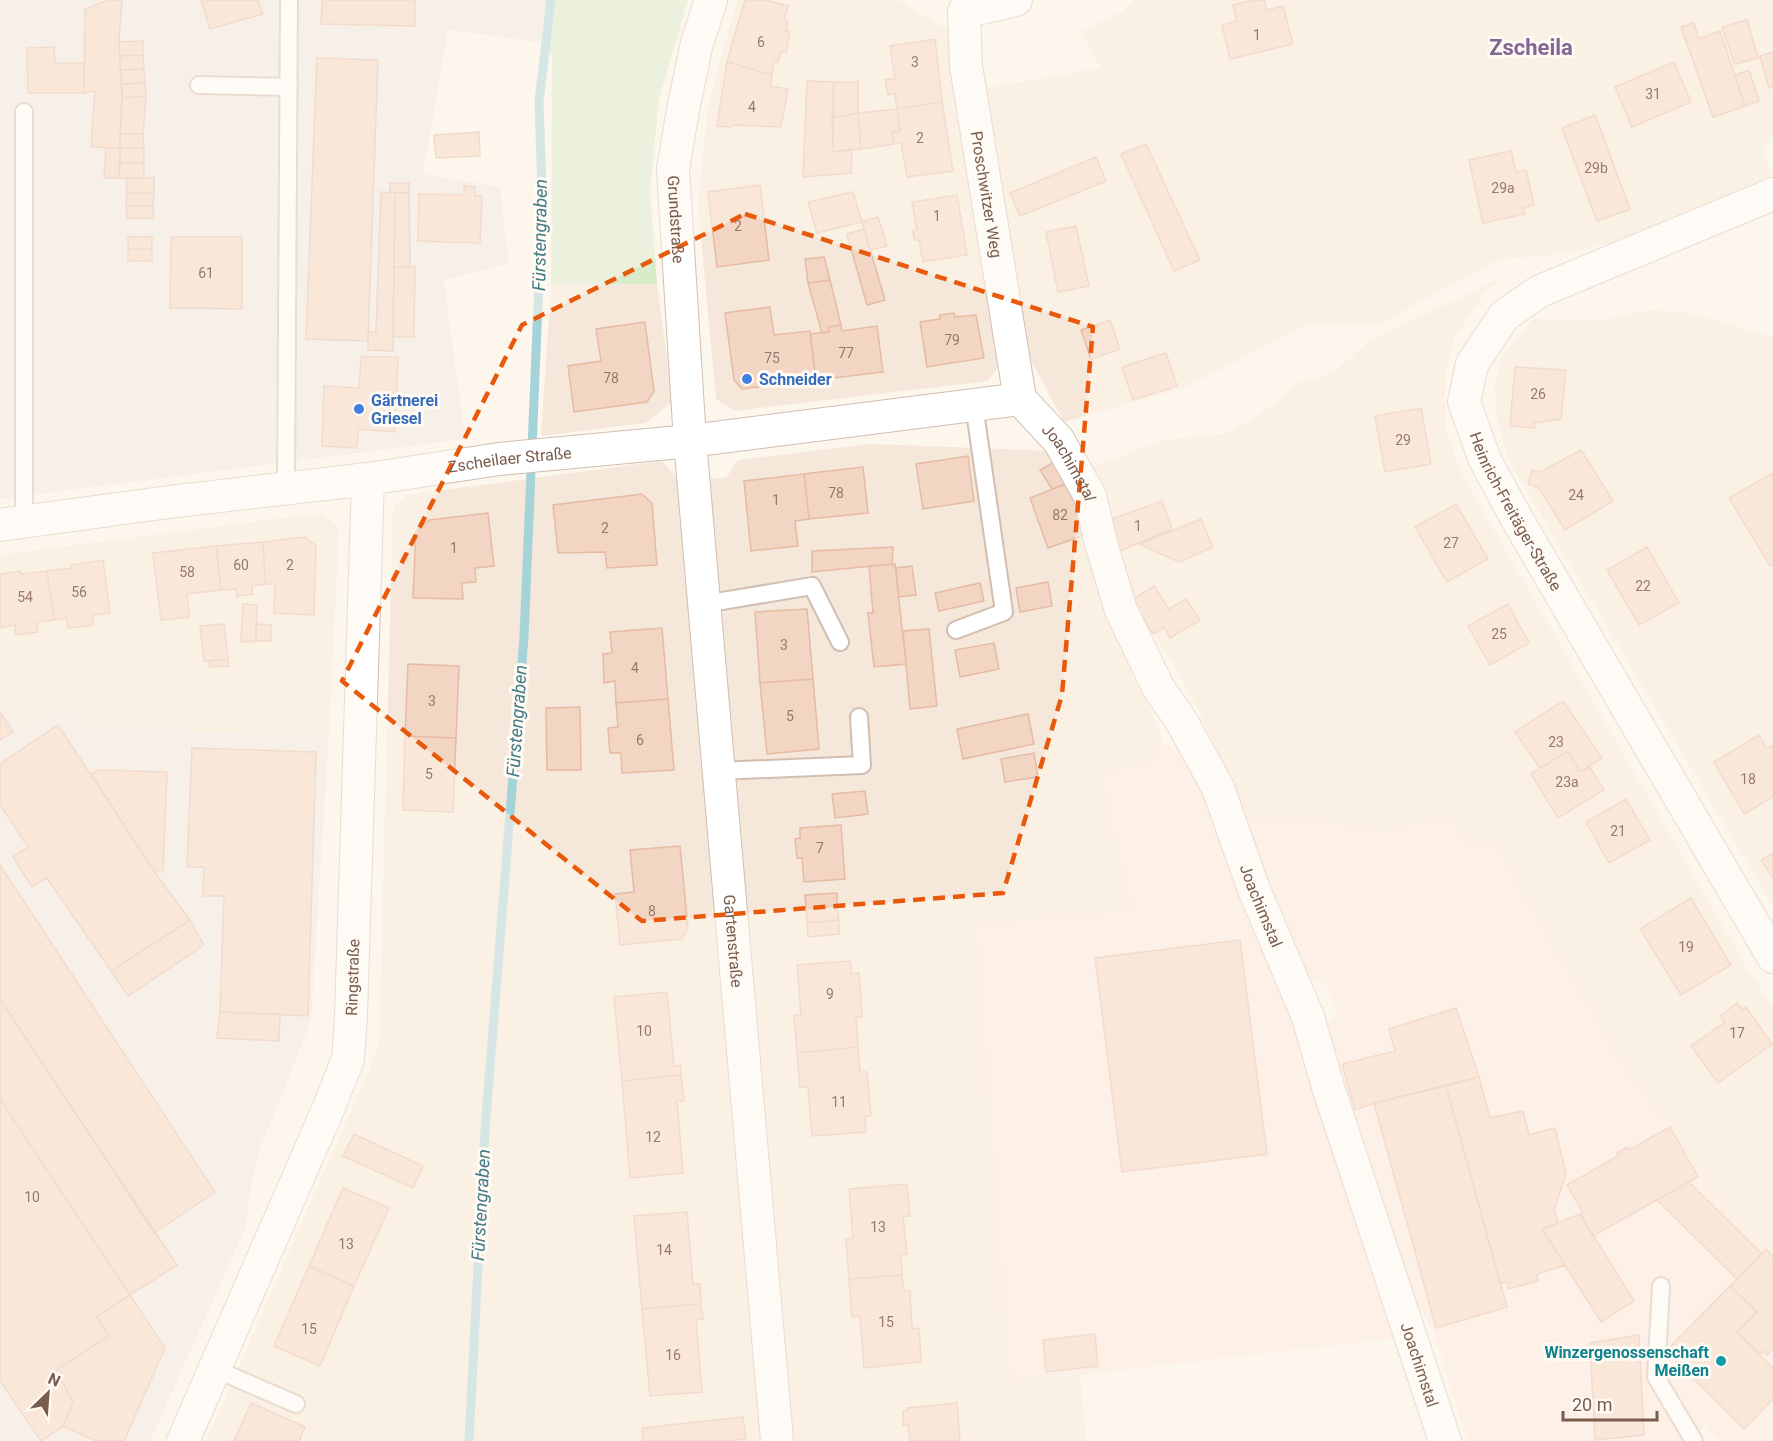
<svg xmlns="http://www.w3.org/2000/svg" width="1773" height="1441" font-family="Roboto,sans-serif">
  <style>
    .residential { fill: #f5e8da }
    .commercial { fill: #fde8e0 }
    .industrial { fill: #efe9e4 }
    .green { fill: #d8ecc9 }
    .lines { fill: none; stroke-linecap: round; stroke-linejoin: round }
    .stream { stroke: #a5d3da; stroke-width: 9 }
    .building { fill: #f3d5c3; stroke: #e6bba3; stroke-width: 1.5 }
    .lane-casing { stroke: #d1beb0; stroke-width: 20 }
    .street-casing { stroke: #d1beb0; stroke-width: 34 }
    .lane { stroke: #fff; stroke-width: 16 }
    .street { stroke: #fff; stroke-width: 32 }
    .marked { fill: none; stroke: #e8590c; stroke-width: 4.5; stroke-dasharray: 12 8; stroke-linejoin: round }
    .shop-dot { fill: #3f7fe0; stroke: #fffaf3; stroke-width: 2 }
    .culture-dot { fill: #0f9aa8; stroke: #fffaf3; stroke-width: 2 }
    .labels { text-anchor: middle; stroke-width: 6; stroke-linejoin: round; paint-order: stroke }
    .number-label { font-size: 14px; fill: #987a6a }
    .street-label { font-size: 16px; fill: #7a5c4d; stroke: #fffaf3 }
    .shop-label { font-size: 16px; font-weight: bold; fill: #366cbe; stroke: #fffaf3; text-anchor: start }
    .culture-label { font-size: 16px; font-weight: bold; fill: #0d838f; stroke: #fffaf3; text-anchor: end }
    .water-label { font-size: 18px; font-style: italic; fill: #437c86; stroke: #fffaf3 }
    .district-label { font-size: 22px; font-weight: bold; fill: #846695; stroke: #fffaf3 }
  </style>
  <rect width="100%" height="100%" fill="#fdf6ec"/>
  <path class="residential" d="M737 0H898L950 31 999 366 988 381 735 411 716 399 698 205 708 106Z
    M1133 0H1773V134L1762 151 1772 175 1656 224 1640 237 1553 255 1499 259 1381 323 1306 325 1183 388 1064 422 1026 351 985 88 1101 68 1081 31 1122 12Z
    M1503 277 1485 292 1455 337 1445 374V428L1461 473 1748 970 1773 1007V1257L1698 1177 1670 1127 1624 1067 1493 840 1468 845 1451 817 1382 831 1311 819 1245 818 1208 729 1178 671 1132 600 1084 470 1164 440 1230 433 1261 414 1301 382 1332 374 1368 342Z
    M657 284 673 401 646 423 541 436 551 285Z
    M1649 310 1695 314 1773 337V906L1509 461 1497 420 1495 386 1502 357 1533 319 1599 321Z
    M871 444 1032 450 1046 451 1058 460 1107 605 1164 744 1149 764 1100 773 1132 910 975 924 1010 1379 1080 1375 1086 1441H206L379 1047 393 507 407 495 662 461 678 479 726 478 738 460Z
    M322 513 339 527 329 735 93 729 64 703 20 733 0 702V555Z"/>
  <path class="commercial" d="M1164 744 1189 753 1293 994 1397 1338 1080 1375 1009 1379 975 924 1132 910 1100 773 1149 764Z
    M1451 817 1468 845 1493 840 1624 1067 1670 1127 1698 1177 1773 1257V1441H1719L1704 1427 1682 1441H1467L1435 1335 1399 1274 1327 1026 1337 1015 1327 986 1308 976 1245 818 1311 819 1382 831Z"/>
  <path class="industrial" d="M0 0H544L545 43 448 30 423 174 500 187 509 264 444 280 465 439 0 499Z
    M0 702 20 733 64 703 93 729 329 735 311 1020 278 1105 262 1143 252 1182 245 1229 150 1441H0Z"/>
  <path class="green" d="M544 0H688L659 99 650 191 657 284 551 285 552 57 545 43Z"/>
  <g class="lines">
    <path class="stream" d="M469 1441 485 1130 524 637 539 281 543 221 539 101 551 0"/>
  </g>
  <path class="building" d="M108 0H122L119 42 122 98 120 148 91 147 95 91 84 93 85 9Z
    M201 0H258L263 14 210 29Z
    M322 0H415V26L321 24Z
    M745 0H766L788 6 784 19 788 21 786 31 790 32 786 52 781 51 778 62H774L772 75 727 62Z
    M1254 0H1264L1267 10 1283 6 1293 44 1230 59 1222 25 1237 21 1233 5Z
    M1747 20 1758 58 1735 64 1722 27Z
    M1694 23 1699 39 1720 31 1745 106 1713 117 1681 27Z
    M935 39 942 102 897 109 895 93 888 95 885 80 895 79 890 46Z
    M143 41V55L120 56 119 42Z
    M54 47 55 63H84V93H28L27 48Z
    M1773 52V86L1769 88 1760 56Z
    M143 55 144 69 120 70V56Z
    M317 58 378 60 368 341 306 339Z
    M727 62 772 75 770 86 788 89 781 127 734 125 730 127 717 126Z
    M1674 62 1691 102 1632 127 1615 87Z
    M144 69 145 83 122 84 120 70Z
    M1749 70 1759 101 1745 106 1735 75Z
    M807 81 834 82 833 152 852 149 851 173 803 177Z
    M834 82H858V113L832 118Z
    M145 83 146 96 122 98V84Z
    M146 96 143 134H120L122 98Z
    M942 102 953 171 907 177 901 143 894 144 892 132 900 131 897 109Z
    M897 109 900 131 892 132 894 144 861 149 858 113Z
    M858 113 861 149 833 152 832 118Z
    M1595 115 1630 209 1597 221 1562 128Z
    M479 132 480 156 436 158 434 135Z
    M120 134H143L144 148H120Z
    M1146 144 1200 260 1174 271 1121 154Z
    M106 148H120L119 178H104Z
    M120 148H144V163H120Z
    M1511 151 1516 172 1526 170 1534 205 1523 208 1525 214 1483 223 1469 160Z
    M1096 157 1106 181 1020 216 1010 193Z
    M120 163H144V178H119Z
    M126 178H154V193H127Z
    M390 183H409V193L390 192Z
    M760 185 769 260 717 267 708 192Z
    M464 186 475 187V196H482L480 243 418 241 419 194 464 195Z
    M381 192 395 193 393 351 368 350V332H376Z
    M853 192 862 222 817 233 808 202Z
    M127 193H154L153 206H126Z
    M395 193H409L410 267H394Z
    M957 195 967 255 923 262 919 240H914L913 230H917L912 202Z
    M126 206H153L154 218H127Z
    M878 217 887 246 870 250 862 222Z
    M1076 226 1089 286 1058 292 1046 232Z
    M864 229 885 300 867 305 847 234Z
    M128 237H152V249H128Z
    M171 237H242V309L170 308Z
    M128 249H152V261H128Z
    M824 257 830 280 808 283 805 259Z
    M394 267H415L414 337H393Z
    M830 280 841 325 828 327 829 332 822 333 808 283Z
    M770 307 774 335 810 331 816 380 742 389 734 380 725 313Z
    M954 313 955 317 976 315 984 358 927 367 920 322 940 319V315Z
    M1110 320 1120 349 1091 359 1081 330Z
    M645 322 654 391 647 402 574 412 568 366 601 361 596 329Z
    M841 325 842 331 877 326 883 372 816 380 810 334 829 332 828 327Z
    M1166 353 1177 386 1133 400 1122 367Z
    M361 357H398L395 432 358 429 357 448 322 446 324 386 359 388Z
    M1515 367 1566 370 1561 419 1534 423 1535 428 1510 426Z
    M1421 408 1431 464 1385 472 1375 416Z
    M1581 450 1613 501 1565 530 1539 488 1528 484 1532 470 1540 472Z
    M968 456 974 501 923 509 916 464Z
    M1058 460 1071 482 1052 489 1040 470Z
    M863 467 868 513 809 519 804 474Z
    M1773 473V564L1770 566 1729 498Z
    M804 474 809 519 795 521 798 546 751 551 744 481Z
    M1071 482 1090 533 1048 548 1030 498Z
    M642 494 652 503 657 565 607 568 605 552 558 553 553 505Z
    M1162 501 1172 529 1115 553 1104 522Z
    M1456 504 1488 559 1447 582 1415 527Z
    M488 513 494 566 475 568 476 582 462 583 463 599 413 598 416 531 429 520Z
    M1201 519 1213 547 1179 562 1139 544Z
    M305 537 316 546 314 615 274 613 275 584H265L263 542Z
    M263 542 265 584 252 586V594L237 596 236 589 221 590 216 546Z
    M216 546 221 590 187 594 189 617 161 620 153 553Z
    M893 547 892 564 812 572V551Z
    M1647 547 1679 603 1639 625 1607 570Z
    M103 560 110 613 92 615 94 625 68 628 67 618 54 620 47 571 72 568 71 565Z
    M895 564 906 664 874 667 868 613H873L869 566Z
    M912 566 916 595 899 597 896 568Z
    M21 571V574L47 571 54 620 37 622 38 632 16 635 15 625 0 628V574Z
    M1048 582 1052 606 1020 612 1016 588Z
    M980 583 984 601 939 611 935 593Z
    M1154 586 1169 609 1186 599 1200 620 1170 638 1164 627 1153 634 1132 600Z
    M243 604 257 605 256 641 241 642Z
    M1508 604 1529 643 1490 665 1468 626Z
    M807 609 813 679 760 683 755 612Z
    M224 624 228 659 204 661 200 626Z
    M256 624 271 625V641H256Z
    M662 628 668 699 616 703 615 681 604 683 603 654 612 653 610 632Z
    M929 629 937 706 910 709 903 631Z
    M994 643 999 669 960 677 955 650Z
    M228 659 229 666 210 667 209 661Z
    M408 664 459 666 456 738 405 736Z
    M813 679 819 749 767 754 760 683Z
    M668 699 674 770 622 773 621 753H610L608 728 618 727 616 703Z
    M1563 701 1602 758 1580 772 1568 751 1540 768 1515 732Z
    M580 707 581 770H547L546 708Z
    M0 712 13 732 0 740Z
    M1028 714 1034 744 963 759 957 729Z
    M58 725 154 871 190 920 111 971 47 878 32 887 13 857 28 847 0 805V764Z
    M1759 735 1767 749 1773 745V797L1744 814 1714 762Z
    M405 736 456 738 453 812 403 810Z
    M192 748 316 752 308 1016 220 1012 224 896H203L204 867H187Z
    M1568 751 1580 772 1590 767 1604 790 1558 818 1531 774Z
    M1034 753 1038 777 1005 782 1001 759Z
    M99 770 167 772 163 870 154 871 91 774Z
    M865 791 868 814 835 818 832 794Z
    M1626 799 1650 840 1609 863 1586 822Z
    M841 825 845 879 804 882 802 858H797L795 839 800 838V828Z
    M680 846 688 929 681 939 620 945 615 894 634 892 630 850Z
    M1773 853V878L1761 860Z
    M0 865 215 1192 154 1233 0 999Z
    M837 893V906L806 909 805 895Z
    M1691 898 1731 965 1681 995 1640 929Z
    M837 906 839 920 807 923 806 909Z
    M190 920 204 945 128 996 111 971Z
    M839 920V934L808 937 807 923Z
    M1240 940 1267 1154 1122 1172 1095 958Z
    M850 961 852 974 859 973 862 1017H856L858 1047 797 1053 794 1015H801L797 965Z
    M667 992 674 1066H681V1075L622 1081 614 997Z
    M0 999 177 1265 130 1295 0 1099Z
    M1737 1003 1743 1010 1746 1007 1772 1044 1718 1083 1691 1046 1725 1022 1720 1016Z
    M1456 1008 1479 1077 1374 1103 1355 1110 1342 1064 1395 1051 1389 1029Z
    M220 1012 280 1014 279 1041 217 1038Z
    M858 1047 860 1072H867L871 1116 865 1117 866 1132 812 1136 808 1087H800L797 1053Z
    M681 1075 684 1101H677L683 1173 630 1178 622 1081Z
    M1479 1077 1490 1118 1523 1111 1529 1135 1555 1128 1566 1174 1554 1210 1558 1223 1542 1229 1565 1265 1537 1274 1538 1281 1508 1289 1507 1282 1500 1283 1446 1086Z
    M1446 1086 1507 1307 1436 1328 1374 1103Z
    M0 1099 130 1295 96 1317 109 1336 56 1370 73 1402 63 1426 41 1441 0 1381Z
    M1670 1127 1698 1177 1593 1236 1580 1214 1583 1213 1567 1185 1618 1156 1617 1153 1627 1147 1629 1150Z
    M354 1134 423 1166 413 1188 343 1156Z
    M1689 1182 1762 1254 1737 1279 1657 1200Z
    M907 1184 910 1216H903L907 1254H901L902 1275 849 1279 846 1239 853 1238 849 1189Z
    M343 1188 389 1208 354 1286 309 1266Z
    M687 1212 693 1284H700L701 1304 642 1309 634 1216Z
    M1580 1214 1634 1301 1601 1322 1542 1229Z
    M1766 1249 1773 1257V1349L1767 1355 1763 1351 1760 1354 1737 1332 1757 1312 1730 1286Z
    M309 1266 354 1286 320 1366 274 1346Z
    M902 1275 904 1291H910L912 1329 919 1328 921 1362 864 1368 860 1316 852 1317 849 1279Z
    M1730 1286 1757 1312 1737 1332 1773 1368V1399L1744 1429 1666 1351Z
    M130 1295 165 1348 124 1441H96L63 1426 73 1402 56 1370 109 1336 96 1317Z
    M701 1304 703 1319H696L702 1392 650 1396 642 1309Z
    M1095 1334 1098 1366 1046 1372 1043 1340Z
    M1639 1335 1644 1435 1595 1440 1590 1343Z
    M251 1403 305 1427 299 1441H234Z
    M957 1403 960 1441H910L908 1424 903 1425V1411H908L907 1408Z
    M743 1417 746 1439 726 1441H643L642 1428Z"/>
  <g class="lines">
    <defs>
      <path id="lane" d="M199 85 289 87
        M286 489 289 0
        M24 522V112
        M704 604 812 586 840 642
        M956 630 1004 612 974 405
        M719 771 862 765 859 717
        M1661 1286 1656 1377 1694 1441
        M215 1369 296 1404"/>
      <g id="street">
        <path id="s1" d="M711 0 697 43 683 110 673 169 690 441 777 1441"/>
        <path id="s2" d="M964 12 966 66 1020 399"/>
        <path d="M964 12 1016 0"/>
        <path id="s3" d="M1773 194 1540 291 1505 315 1472 364 1464 402 1485 460 1518 521 1773 957"/>
        <path id="s4" d="M1020 399 1059 441 1090 496 1102 547 1121 610 1158 687 1182 722 1218 788 1253 887 1308 1017 1329 1090 1445 1441"/>
        <path id="s5" d="M0 525 169 502 368 479 499 459 690 441 1020 399"/>
        <path id="s6" d="M183 1441 329 1107 348 1059 351 1016 368 479"/>
      </g>
    </defs>
    <use href="#lane" class="lane-casing"/>
    <use href="#street" class="street-casing"/>
    <use href="#lane" class="lane"/>
    <use href="#street" class="street"/>
  </g>
  <path d="M0 0H1773V1441H0ZM745 214 1093 327 1062 695 1003 893 642 921 342 681 522 325Z" fill="#fdf6ec" fill-opacity=".55" fill-rule="evenodd"/>
  <path class="marked" d="M745 214 1093 327 1062 695 1003 893 642 921 342 681 522 325Z"/>
  <g class="shop-dot">
    <circle cx="747" cy="379" r="6"/>
    <circle cx="359" cy="409" r="6"/>
  </g>
  <circle class="culture-dot" cx="1721" cy="1361" r="6"/>
  <g class="labels">
    <g class="number-label">
      <text x="1257" y="40">1</text>
      <text x="761" y="47">6</text>
      <text x="915" y="67">3</text>
      <text x="1653" y="99">31</text>
      <text x="752" y="112">4</text>
      <text x="920" y="143">2</text>
      <text x="1596" y="173">29b</text>
      <text x="1503" y="193">29a</text>
      <text x="937" y="221">1</text>
      <text x="738" y="231">2</text>
      <text x="206" y="278">61</text>
      <text x="952" y="345">79</text>
      <text x="846" y="358">77</text>
      <text x="772" y="363">75</text>
      <text x="611" y="383">78</text>
      <text x="1538" y="399">26</text>
      <text x="1403" y="445">29</text>
      <text x="836" y="498">78</text>
      <text x="1576" y="500">24</text>
      <text x="776" y="505">1</text>
      <text x="1060" y="520">82</text>
      <text x="1138" y="531">1</text>
      <text x="605" y="533">2</text>
      <text x="1451" y="548">27</text>
      <text x="454" y="553">1</text>
      <text x="241" y="570">60</text>
      <text x="290" y="570">2</text>
      <text x="187" y="577">58</text>
      <text x="1643" y="591">22</text>
      <text x="79" y="597">56</text>
      <text x="25" y="602">54</text>
      <text x="1499" y="639">25</text>
      <text x="784" y="650">3</text>
      <text x="635" y="673">4</text>
      <text x="432" y="706">3</text>
      <text x="790" y="721">5</text>
      <text x="640" y="745">6</text>
      <text x="1556" y="747">23</text>
      <text x="429" y="779">5</text>
      <text x="1748" y="784">18</text>
      <text x="1567" y="787">23a</text>
      <text x="1618" y="836">21</text>
      <text x="820" y="853">7</text>
      <text x="652" y="916">8</text>
      <text x="1686" y="952">19</text>
      <text x="830" y="999">9</text>
      <text x="644" y="1036">10</text>
      <text x="1737" y="1038">17</text>
      <text x="839" y="1107">11</text>
      <text x="653" y="1142">12</text>
      <text x="32" y="1202">10</text>
      <text x="878" y="1232">13</text>
      <text x="346" y="1249">13</text>
      <text x="664" y="1255">14</text>
      <text x="886" y="1327">15</text>
      <text x="309" y="1334">15</text>
      <text x="673" y="1360">16</text>
    </g>
    <g class="street-label">
      <text dy="6" stroke="none"><textPath href="#s2" startOffset="184">Proschwitzer Weg</textPath></text>
      <text dy="6" stroke="none"><textPath href="#s1" startOffset="224">Grundstraße</textPath></text>
      <text dy="6" stroke="none"><textPath href="#s5" startOffset="514">Zscheilaer Straße</textPath></text>
      <text dy="6" stroke="none"><textPath href="#s4" startOffset="81">Joachimstal</textPath></text>
      <text dy="6" stroke="none"><textPath href="#s3" startOffset="514">Heinrich-Freitäger-Straße</textPath></text>
      <text dy="6" stroke="none"><textPath href="#s4" startOffset="567">Joachimstal</textPath></text>
      <text dy="6" stroke="none"><textPath href="#s1" startOffset="948">Gartenstraße</textPath></text>
      <text dy="6" stroke="none"><textPath href="#s6" startOffset="498">Ringstraße</textPath></text>
      <text dy="6" stroke="none"><textPath href="#s4" startOffset="1053">Joachimstal</textPath></text>
    </g>
    <g class="shop-label">
      <text x="759" y="385">Schneider</text>
      <text x="371" y="406">Gärtnerei<tspan x="371" dy="18">Griesel</tspan></text>
    </g>
    <g class="culture-label">
      <text x="1709" y="1358">Winzergenossenschaft<tspan x="1709" dy="18">Meißen</tspan></text>
    </g>
    <g class="water-label">
      <text transform="translate(540 235) rotate(-89)" y="6">Fürstengraben</text>
      <text transform="translate(517 721) rotate(-86)" y="6">Fürstengraben</text>
      <text transform="translate(481 1205) rotate(-87)" y="6">Fürstengraben</text>
    </g>
    <g class="district-label">
      <text x="1531" y="55">Zscheila</text>
    </g>
  </g>
  <g transform="translate(48 1393) rotate(25)" stroke="#fffaf3" stroke-width="4.5" paint-order="stroke">
  <path d="M0-4.5L10 22L0 15L-10 22Z" fill="#7a5c4d"/>
  <text y="-9" font-size="16" font-weight="bold" text-anchor="middle" fill="#7a5c4d">N</text>
  </g>
  <path d="M1563 1411v9h94v-9" fill="none" stroke="#7a5c4d" stroke-width="3"/>
  <text x="1572" y="1411" font-size="18" fill="#7a5c4d" stroke="#fffaf3" stroke-width="4.5" paint-order="stroke">20 m</text>
</svg>
